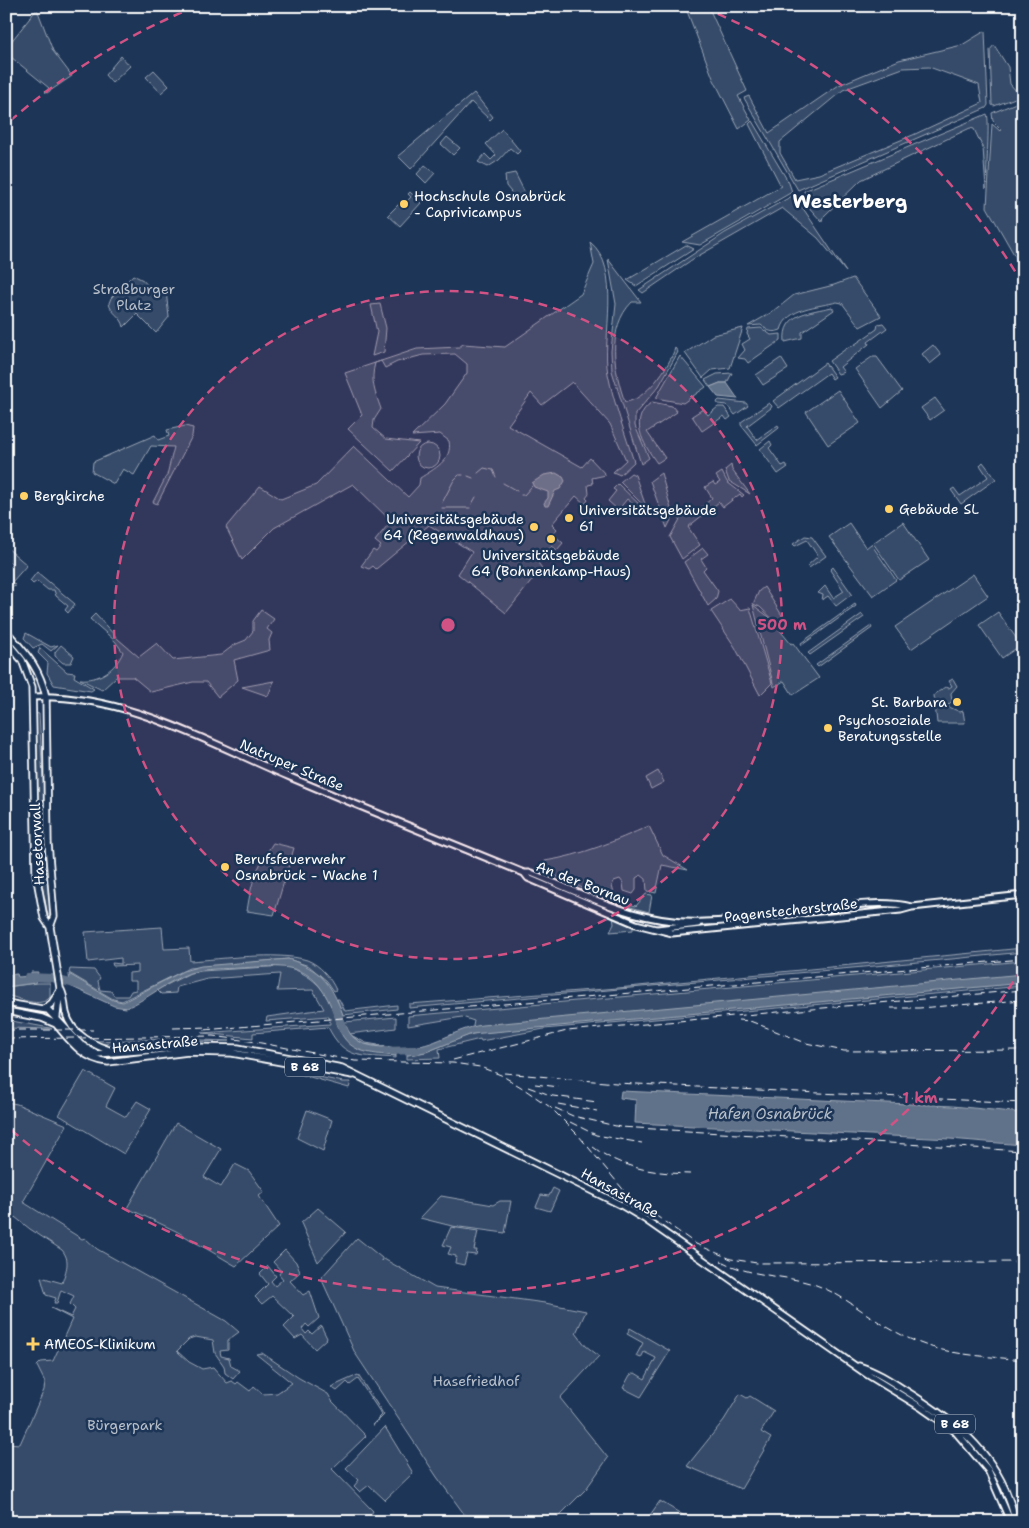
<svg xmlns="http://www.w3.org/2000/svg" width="1029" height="1528" font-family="'Shantell Sans',sans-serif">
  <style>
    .green { fill: #364b69; stroke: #9aa5b4; fill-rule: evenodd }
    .water { fill: #617289; stroke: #a0aab8 }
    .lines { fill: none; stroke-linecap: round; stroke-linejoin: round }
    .stream { stroke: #a0aab8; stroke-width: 1 }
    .river { stroke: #617289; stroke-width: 8 }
    .secondary-casing { stroke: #fff; stroke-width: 9 }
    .primary-casing { stroke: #fff; stroke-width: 9 }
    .secondary { stroke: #1d3557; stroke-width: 5 }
    .primary { stroke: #1d3557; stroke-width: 5.5 }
    .rail { stroke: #fff; stroke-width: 1; stroke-dasharray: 8 4; stroke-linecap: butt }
    .ring { fill: none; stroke: #d15284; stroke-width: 2.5; stroke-dasharray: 9 6 }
    .poi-dot { fill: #ffd166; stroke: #1d3557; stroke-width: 2 }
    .labels { text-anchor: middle; stroke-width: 5; stroke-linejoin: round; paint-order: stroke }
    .shield { fill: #1d3557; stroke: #bbc2cd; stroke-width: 1 }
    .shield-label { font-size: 12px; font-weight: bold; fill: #fff }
    .poi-label { font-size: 14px; fill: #fff; stroke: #1d3557; text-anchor: start }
    .park-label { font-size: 14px; fill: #b9c0ca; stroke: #1d3557 }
    .street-label { font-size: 14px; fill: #fff; stroke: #1d3557 }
    .water-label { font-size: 15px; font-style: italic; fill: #b8c0ca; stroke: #1d3557 }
    .district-label { font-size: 19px; font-weight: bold; fill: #fff; stroke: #1d3557 }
    .centre { fill: #d15284; stroke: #1d3557; stroke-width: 2.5 }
    .ring-label { font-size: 15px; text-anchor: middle; font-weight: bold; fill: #d15284; stroke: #1d3557; stroke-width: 5; stroke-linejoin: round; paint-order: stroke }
  </style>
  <rect width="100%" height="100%" fill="#1d3557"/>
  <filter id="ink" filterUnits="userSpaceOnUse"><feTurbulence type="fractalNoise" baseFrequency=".02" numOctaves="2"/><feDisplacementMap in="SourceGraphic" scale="10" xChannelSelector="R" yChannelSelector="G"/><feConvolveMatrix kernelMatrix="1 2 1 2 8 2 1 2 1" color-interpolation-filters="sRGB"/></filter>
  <g filter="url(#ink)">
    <path class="green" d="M685 6H708L747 91 738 96 751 120 739 129 713 78Z
      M37 9 53 51 72 76 47 93 45 92 49 88 6 53V48Z
      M985 31 988 105 986 108 798 190 744 98 749 96 769 133 839 85 899 60 962 45ZM929 67 979 85 982 103 913 135 819 174 795 179 780 153V142L843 90 903 68Z
      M994 45 1008 67 1010 84 1017 92 1023 88V95L994 106 992 105 990 50Z
      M121 56 130 66 112 83 105 75Z
      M154 70 169 86 161 93 146 77Z
      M474 93 493 117 490 120 471 102 411 169 398 156Z
      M1023 100V263L1020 265 987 207 992 124 1000 131 1001 129 993 121 992 113Z
      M987 114C990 119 986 177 986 189L983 148 974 129 970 128 861 180 823 217 822 222 805 203 804 191Z
      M752 121 789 183 792 192 700 245 682 242 781 186 749 124Z
      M502 129 520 151 517 154 510 148 499 160 488 167 478 162 485 154 491 160 496 155 486 144Z
      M447 137 460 148 453 155 441 144Z
      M425 165 435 173 426 183 417 174Z
      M515 173 527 197 519 202 506 186 505 175Z
      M410 192 421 203 400 226 388 215 399 204 402 206 411 197 408 194Z
      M794 195 846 272 818 238 782 208 693 259 643 293 639 290 725 233Z
      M590 242C623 268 601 338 608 374 614 404 625 433 634 462L620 475 613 472 626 460 610 424 572 382 542 405 531 393 508 425 582 467 590 458 606 475 592 478 593 484 588 485 589 494 586 498 588 500 585 504 576 496 552 524 557 529 553 534 563 543 557 550 552 546 538 563 542 568 506 613 458 574 472 552 429 525 376 569 373 566 369 569 361 566 373 550 376 552 381 546 375 541 391 521 353 484 274 528 242 560 226 527 260 486 281 499 316 485 354 446 408 497 419 485 420 478C434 469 453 460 449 441L440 434 412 436 445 404 467 373V364L455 354 423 355 397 362 385 368 381 361 375 363C370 382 375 392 381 409L374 420 373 428 386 439 419 443 393 471 348 429 362 415 345 373 417 349 459 347 463 344 505 347 581 294 594 264Z
      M686 245 694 249 636 286 627 280Z
      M608 259 641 302H632C606 328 614 372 625 402 645 401 670 366 675 348L678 352 659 386 635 414V426L649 458 641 464 612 371 611 351 616 304Z
      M133 275 143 280 152 291H166L169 317 156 333 137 314 124 327C122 316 110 313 109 303L111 298Z
      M853 278 881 316 860 327 842 303 837 302C818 307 787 307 781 330 772 333 769 332 761 325L748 326 774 311 794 295 834 285Z
      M380 304 386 328 384 352 372 356 377 332 371 305Z
      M832 307 834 310 802 332V338L785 342C782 313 810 312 832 307Z
      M883 323 887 328 868 342 869 344 840 367 844 372 838 374 829 361 850 346 851 347 877 329 878 324Z
      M743 328 730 368 712 370 703 378 685 353 713 335Z
      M761 328 771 335 781 334V340L748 363 745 359 738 358 745 350 742 344 750 339 747 334 748 329Z
      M933 345 941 355 930 364 922 354Z
      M680 356 706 387 683 403 656 398Z
      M872 357H877L902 391 882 408 855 369Z
      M781 358 788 369 763 385 756 375Z
      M825 363 835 377 832 379 828 373 779 408 773 401Z
      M732 373 727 383H720L710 387 705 380 717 374Z
      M838 390 860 423 828 445 806 412Z
      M935 398 944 410 930 420 921 408Z
      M719 400 746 403 748 406 735 415 727 405 718 404 717 402Z
      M652 402 672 406 677 412 647 432 665 458 657 463C643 444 628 419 652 402Z
      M769 403 772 406 771 408 747 426 757 440 778 425 779 428 757 445 741 425V422Z
      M718 407H724L731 417 727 420 724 416 702 431 692 416 703 409 708 415Z
      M185 426 193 428 192 436 157 504 153 502 167 475 174 447 151 446 134 475 123 469 114 484 92 472 93 462 155 435 158 440 169 436 167 430Z
      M770 441 772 445 769 448 782 466 786 464 788 467 778 474 760 449Z
      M416 456a12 12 0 1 1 24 0a12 12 0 1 1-24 0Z
      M983 462 996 479 961 504 951 490 954 488 960 496 988 477 980 465Z
      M731 465 732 470 750 494 729 481 725 470Z
      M722 472 727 482 744 495 742 497 740 494 723 507 719 502 688 527 700 545 682 559 670 537 683 514H694L712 498 705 487 713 482 715 485 720 482 716 476Z
      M631 473 635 475 645 504 643 505 620 482Z
      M661 473 673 516 667 528 650 481Z
      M618 484 641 506 643 507 638 508 627 499 618 510 608 501 616 491 613 489Z
      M903 522 929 560 899 580 873 543Z
      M849 523 866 548 871 544 896 580 873 596 829 537Z
      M805 536 812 537 826 556 809 568 807 566 818 556 807 540 795 546 793 544Z
      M6 547 27 565 12 582 16 586 10 588 6 585V571L12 564 6 558Z
      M703 548 708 554 701 559 706 567 703 570 718 591 716 599 708 606 684 562Z
      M833 567 852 594 836 606 828 596 822 600 823 595 818 593 825 586 833 598 844 591 830 570Z
      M37 572 75 604 68 613 65 610 68 606 56 596 54 590H48L37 581 33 584 30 581Z
      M973 574 988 596 911 649 895 627Z
      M764 587 785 620 790 623 783 629 760 607 753 604 759 591Z
      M730 599 740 610 750 608 772 683 760 695 735 647 711 611Z
      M855 604 856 606 802 645 801 643Z
      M753 605 769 617 791 644 793 643 819 678 793 695 784 681 774 687Z
      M261 610 274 619 267 629 272 633 269 640 270 650 234 660 238 680 218 697 206 682H193L151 692 133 677H116L102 690 80 679C99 681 116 669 123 652L115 641 90 619 95 614 118 639 139 657 157 643 173 660 221 655 234 645 246 640 253 631V621Z
      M998 612 1021 645 1002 658 979 625Z
      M862 614 864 617 810 655 808 653Z
      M871 626 872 628 818 667 816 665Z
      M26 633 51 647 58 645 51 651 42 644 33 648 24 638Z
      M61 645 74 656 71 663H63L55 656V652Z
      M40 648 67 672 75 673 74 677 94 689 91 691 54 685 47 673 48 663 38 653Z
      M953 679 957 686 951 693 952 701 947 706 960 712 963 711 965 723H937L934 695 945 687 949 688 952 686 949 681Z
      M274 681 268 696 242 687Z
      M35 713 39 714 45 810 43 813 37 810Z
      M658 771 664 782 651 789 646 778Z
      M649 826 663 855 688 870 662 865 656 893 647 891 646 879 641 875 636 878V890L633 894 624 891 623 883 620 879 614 881 612 886 616 901 636 906 646 894 652 895 649 912 616 903 549 873 544 868 545 861C583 855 615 841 649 826Z
      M37 827H44L51 915H48L42 886Z
      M273 843 294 848 274 915 247 911C252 879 256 869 273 843Z
      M613 917 633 926V930L610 932 614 924Z
      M162 927 164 949 189 948 190 961C221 959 278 951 307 960 320 965 330 977 336 990L334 991 327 981 309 966 288 959 189 968 122 1001 113 999 69 973 70 969 94 970 100 978 98 981 100 990 111 991 114 996H128L131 991 136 990V981H129V973L138 972V965L113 966 112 963 121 964V958L88 962 85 932Z
      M1023 948V952L952 959 409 1008V1004L618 988Z
      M1023 961V986L544 1029 481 1041 480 1039 439 1049 440 1058 407 1059V1055C432 1054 453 1038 477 1033L473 1026 474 1021 462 1017 408 1026V1016Z
      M285 966C318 977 329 993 338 1026L346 1029 345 1022 396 1017V1028L349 1034 366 1043 396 1048 363 1044 348 1033 358 1050 396 1056V1058C362 1055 345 1061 328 1027L253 1033V1038L202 1033 330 1024 329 1016 266 1021 267 1017 324 1009 313 990 277 991 280 974 207 979 177 987 176 993 161 994 157 990 190 973 201 971Z
      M37 983H50V997C41 1009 19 998 6 995V987Z
      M337 999H339L345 1011 397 1005V1009L343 1015Z
      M6 1020 50 1028 52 1029 6 1028Z
      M175 1039 230 1041 99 1044 93 1041Z
      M285 1070 343 1082H351L349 1088Z
      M85 1071 115 1088 106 1106 126 1117 137 1101 151 1109 124 1154 59 1115Z
      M6 1102 17 1104 67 1125 23 1202 82 1239 85 1238 97 1249 226 1321 239 1332 228 1340V1350L220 1351 221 1356 229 1358 231 1366 240 1371 233 1379 225 1373 224 1366 215 1353 213 1340 195 1337 189 1339 177 1351 189 1362 202 1369 213 1367 227 1383 232 1381 236 1384 238 1382 250 1391 254 1386 263 1394 277 1393 292 1383 256 1354 262 1353 299 1378 328 1394 332 1401 366 1436 332 1469 373 1511 367 1522H6V1443L20 1444 44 1390 45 1382 37 1366 41 1362 53 1361 72 1319 51 1308 71 1317 75 1309 70 1304 74 1296 61 1290 57 1303H54L56 1298 46 1295 41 1277 62 1283C66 1270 71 1261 62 1250L30 1229 6 1210Z
      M307 1110 332 1120 323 1151 297 1138Z
      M176 1123 221 1149 204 1177 221 1187 235 1164 249 1171 264 1192 259 1196 279 1226 236 1266 176 1231 127 1208Z
      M553 1188 559 1191 550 1211 536 1207 541 1195 549 1196Z
      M441 1196 493 1205 500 1201H511L505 1233 452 1226 420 1218Z
      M318 1208 346 1232 318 1262 301 1223Z
      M451 1227 478 1231 474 1250H477L476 1255 467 1254 464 1265 455 1263 456 1256 448 1254 451 1247 443 1245Z
      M357 1238 382 1258V1261L384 1259 435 1288 545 1303 586 1311 576 1333 586 1346 599 1356 560 1398 608 1458 586 1489 553 1522H470L437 1477 355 1353 321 1278Z
      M285 1250 296 1262 300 1272 290 1281 303 1295 310 1291 319 1318 309 1327 306 1324 302 1329 306 1334 309 1331 312 1334 321 1326 327 1338 315 1349 302 1335 295 1339 284 1327 294 1317 272 1296 262 1304 255 1297 268 1284 260 1274 268 1266 276 1276 271 1281 275 1286 283 1279 279 1274 281 1271 273 1262Z
      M630 1328 670 1351 641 1397 623 1388 630 1375 635 1373 645 1379 656 1358 644 1352 641 1358 636 1356 643 1343 627 1334Z
      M358 1375 384 1415 374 1425H372L382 1415 358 1379 350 1385 347 1382 337 1391 331 1387Z
      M740 1394 747 1398 750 1396 774 1411 761 1432 771 1438 741 1489 687 1466 724 1420Z
      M385 1427 413 1473 385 1500 369 1485 360 1492 354 1486 359 1480 346 1468Z
      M660 1501 691 1520 693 1522H645Z"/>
    <path class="water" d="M720 383H727L738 399 718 397 710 387Z
      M556 473 563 477 565 481 560 489 555 491 548 506H545L544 503 548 498V492L534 487 532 483 544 475Z
      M288 959C321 969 331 983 343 1015L335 1016C315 962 290 965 240 968 224 969 206 968 190 973 167 981 148 999 126 1008L114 1006 70 986 69 974 113 1000 123 1002 183 971 201 966Z
      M31 972H38L35 983 6 987V975L17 974 18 977 31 976Z
      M1023 974V983L472 1034 426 1052 407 1055V1047C433 1048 454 1029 482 1025Z
      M345 1022C352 1048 374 1046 396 1048V1056C369 1053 346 1054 337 1023Z
      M621 1091 953 1106 1023 1113V1145L950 1139 635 1123 636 1100 620 1098Z"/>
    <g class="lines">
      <path class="stream" d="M478 473 484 468 493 470 496 477
        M460 475H463
        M468 476 473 478
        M503 483 517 491
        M521 495H524L532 486
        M442 503 454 480 459 475
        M472 504 476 497
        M442 508H470"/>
      <path class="river" d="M28 977 52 978 78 985
        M335 1007 344 1031
        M386 1051 417 1050"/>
      <defs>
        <path id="secondary" d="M33 697C126 694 207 742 290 777 368 810 446 841 524 873H531C588 896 642 926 705 922 738 921 773 916 807 912 840 907 879 899 912 907
          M524 873 528 878 636 924 672 933 901 910 912 907 1023 895
          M657 929 698 924"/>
        <path id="primary" d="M6 631C26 654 39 666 46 697L48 843 54 916 50 927 60 988 56 1024C71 1042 83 1059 108 1062L188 1052 232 1053 353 1075
          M6 641 22 660 32 687 36 874 44 918 50 927
          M61 990C65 998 64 1004 66 1013 71 1035 96 1047 116 1052
          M6 1003 48 1010 80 1044 96 1054 192 1047 238 1048 342 1068 621 1205 646 1220 868 1375 922 1408 955 1431 988 1470 1008 1516 1013 1522
          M44 1009 52 1003 59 992
          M6 1011 42 1018 56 1024
          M859 1366C875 1371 889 1380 903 1389 945 1415 984 1442 1005 1489 1009 1500 1014 1510 1015 1522"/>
      </defs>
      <use href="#secondary" class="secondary-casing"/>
      <use href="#primary" class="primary-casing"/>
      <use href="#secondary" class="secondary"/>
      <use href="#primary" class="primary"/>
      <path class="rail" d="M891 1008H919L1023 1000
        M738 1020 750 1021 806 1043 844 1051 1023 1050
        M173 1028 211 1027
        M6 1030H93
        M204 1030 1023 959
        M6 1039 213 1036 256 1042 355 1061 453 1063 480 1067 501 1075 521 1087 550 1107 579 1136 626 1193 641 1205 696 1244 731 1259 757 1263 1023 1262
        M453 1060 567 1031 1023 990
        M504 1073 616 1083 1023 1103
        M535 1084 559 1087
        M528 1087 553 1096 597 1102
        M558 1104 597 1111
        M555 1108 573 1116 620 1127 1023 1151
        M570 1122 596 1135 642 1143
        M593 1147C622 1169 655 1173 690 1174
        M721 1261C753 1278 784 1274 816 1285 846 1296 870 1319 898 1333 940 1356 977 1355 1023 1360"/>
    </g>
  </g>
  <circle cx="448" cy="625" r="334" fill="#d15284" fill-opacity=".12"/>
  <g class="ring">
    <circle cx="448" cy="625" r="334"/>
    <path d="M1021 969A668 668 0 0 1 10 1129M10 121A668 668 0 0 1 192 8M704 8A668 668 0 0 1 1021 281"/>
  </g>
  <g class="poi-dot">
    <circle cx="404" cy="204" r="5"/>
    <circle cx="24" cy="496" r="5"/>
    <circle cx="889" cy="509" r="5"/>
    <circle cx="569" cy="518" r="5"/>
    <circle cx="534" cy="527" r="5"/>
    <circle cx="551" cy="539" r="5"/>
    <circle cx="957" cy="702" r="5"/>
    <circle cx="828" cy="728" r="5"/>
    <circle cx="225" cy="867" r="5"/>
    <path d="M30.5 1336.5h5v5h5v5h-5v5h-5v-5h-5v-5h5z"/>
  </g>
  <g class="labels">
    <g class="shield">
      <rect x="285" y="1057.5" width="40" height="19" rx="4"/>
      <rect x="935" y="1414.5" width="40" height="19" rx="4"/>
    </g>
    <g class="shield-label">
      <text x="305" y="1071">B 68</text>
      <text x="955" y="1428">B 68</text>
    </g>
    <g class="poi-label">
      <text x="414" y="201">Hochschule Osnabrück<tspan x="414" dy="16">- Caprivicampus</tspan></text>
      <text x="34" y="501">Bergkirche</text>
      <text x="899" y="514">Gebäude SL</text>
      <text x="579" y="515">Universitätsgebäude<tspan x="579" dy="16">61</tspan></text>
      <text x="524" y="524" text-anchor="end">Universitätsgebäude<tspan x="524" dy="16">64 (Regenwaldhaus)</tspan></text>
      <text x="551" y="560" text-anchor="middle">Universitätsgebäude<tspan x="551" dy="16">64 (Bohnenkamp-Haus)</tspan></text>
      <text x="947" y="707" text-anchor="end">St. Barbara</text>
      <text x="838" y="725">Psychosoziale<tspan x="838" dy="16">Beratungsstelle</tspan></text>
      <text x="235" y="864">Berufsfeuerwehr<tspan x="235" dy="16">Osnabrück - Wache 1</tspan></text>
      <text x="44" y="1349">AMEOS-Klinikum</text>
    </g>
    <g class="park-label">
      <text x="134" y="294">Straßburger<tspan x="134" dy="16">Platz</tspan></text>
      <text x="476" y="1386">Hasefriedhof</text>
      <text x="125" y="1430">Bürgerpark</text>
    </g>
    <g class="street-label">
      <text transform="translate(292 765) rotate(23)" y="5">Natruper Straße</text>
      <text transform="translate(37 844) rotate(-93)" y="5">Hasetorwall</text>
      <text transform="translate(583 883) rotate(21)" y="5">An der Bornau</text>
      <text transform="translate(791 910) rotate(-6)" y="5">Pagenstecherstraße</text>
      <text transform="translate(155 1044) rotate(-5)" y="5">Hansastraße</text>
      <text transform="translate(620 1193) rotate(29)" y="5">Hansastraße</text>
    </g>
    <g class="water-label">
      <text x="770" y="1119">Hafen Osnabrück</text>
    </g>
    <g class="district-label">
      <text x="850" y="208">Westerberg</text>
    </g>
  </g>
  <circle cx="448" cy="625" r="8" class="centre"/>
  <g class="ring-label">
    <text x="782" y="630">500 m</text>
    <text x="920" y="1103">1 km</text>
  </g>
  <rect width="1029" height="1528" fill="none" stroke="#1d3557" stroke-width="25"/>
  <rect x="12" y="12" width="1004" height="1503" fill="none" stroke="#fff" stroke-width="2" filter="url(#ink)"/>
</svg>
